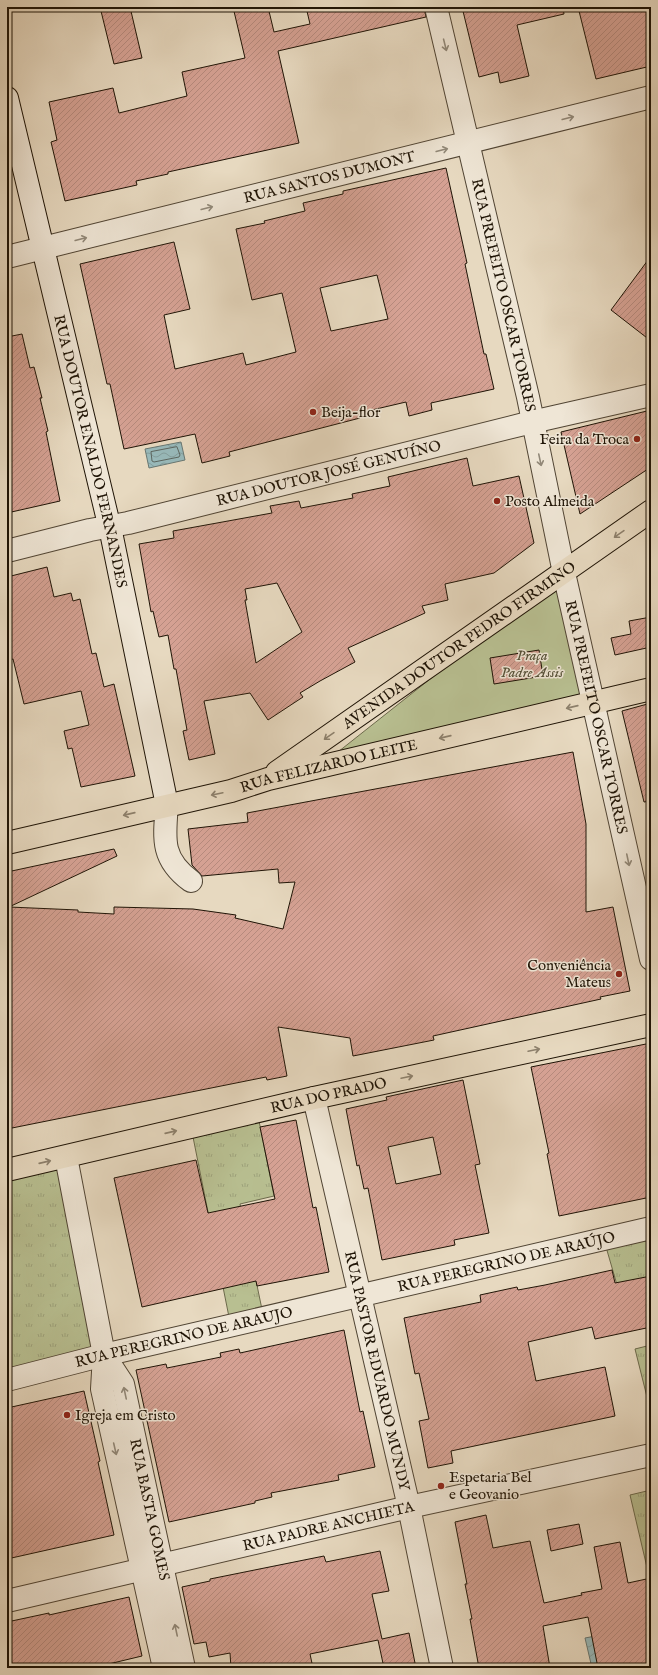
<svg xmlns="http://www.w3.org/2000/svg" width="658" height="1675" font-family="'IM FELL English',serif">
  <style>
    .grass { fill: url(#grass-tufts); stroke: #6c6a4c }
    .green { fill: #b8bf91; stroke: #6c6a4c }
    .water { fill: url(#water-waves); stroke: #687772 }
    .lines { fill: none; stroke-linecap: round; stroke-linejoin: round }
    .shore { stroke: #5c6660; stroke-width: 1 }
    .building { fill: url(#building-hatch); stroke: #1f1406; fill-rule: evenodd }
    .minor-casing { stroke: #514534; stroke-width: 24 }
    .secondary-casing { stroke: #1f1406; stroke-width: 24 }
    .primary-casing { stroke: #1f1406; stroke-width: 24 }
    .minor { stroke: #efe6d6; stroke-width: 22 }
    .secondary { stroke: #efe6d6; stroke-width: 22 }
    .primary { stroke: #e7d9c0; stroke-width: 22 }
    .oneway { stroke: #918878 }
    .oneway2 { stroke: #8d806c }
    .poi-dot { fill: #8f2418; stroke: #efe6d6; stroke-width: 1.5 }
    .labels { text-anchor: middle; stroke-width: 3; stroke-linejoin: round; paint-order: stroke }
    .street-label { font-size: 15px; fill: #1f1406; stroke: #efe6d6 }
    .poi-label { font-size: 15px; fill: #1f1406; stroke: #efe6d6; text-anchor: start }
    .park-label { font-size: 15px; font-style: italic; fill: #555037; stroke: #efe6d6 }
  </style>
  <defs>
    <pattern id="grass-tufts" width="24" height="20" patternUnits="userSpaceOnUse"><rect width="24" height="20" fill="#b8bf91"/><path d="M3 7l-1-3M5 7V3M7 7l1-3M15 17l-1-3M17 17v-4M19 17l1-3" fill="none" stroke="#9ea37c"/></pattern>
    <pattern id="water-waves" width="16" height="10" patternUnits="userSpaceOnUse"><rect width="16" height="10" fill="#98b9ba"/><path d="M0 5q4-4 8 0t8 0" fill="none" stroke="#839e9e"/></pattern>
    <pattern id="building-hatch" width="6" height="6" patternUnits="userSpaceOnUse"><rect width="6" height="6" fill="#d5a193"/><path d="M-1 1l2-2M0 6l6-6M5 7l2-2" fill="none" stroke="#b68a7d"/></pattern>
  </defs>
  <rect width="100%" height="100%" fill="#e7d9c0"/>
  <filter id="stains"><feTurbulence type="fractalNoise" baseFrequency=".005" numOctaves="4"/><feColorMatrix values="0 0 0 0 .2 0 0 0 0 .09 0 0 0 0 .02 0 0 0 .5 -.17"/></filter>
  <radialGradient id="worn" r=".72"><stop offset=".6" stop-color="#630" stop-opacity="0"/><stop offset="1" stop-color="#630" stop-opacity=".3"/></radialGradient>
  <path class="grass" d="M257 1111 274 1196 240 1204 264 1319 231 1327 191 1127Z
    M60 1167 104 1355 7 1380V1181Z
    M651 1228V1277L617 1285 604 1240Z
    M651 1345V1413L635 1349Z
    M651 1490V1576H649L630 1495Z"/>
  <path class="green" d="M564 573 593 702 319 767Z"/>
  <path class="water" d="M181 442 185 460 149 468 145 449Z
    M606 1634 613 1668H592L585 1638Z"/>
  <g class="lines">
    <path class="shore" d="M177 447 180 455 179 457 154 462 152 461 151 452Z"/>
  </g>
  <path class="building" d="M100 7H130L142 58 114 64Z
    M233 7H268L274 32 310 24 306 7H424L426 17 278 51 299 143 168 172V174L136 181 137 185 65 201 51 142 57 140 49 102 113 88 119 113 187 96 182 72 245 58Z
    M462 7H563L564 14 517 25 529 76 500 83 498 72 479 77Z
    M578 7H651V66L596 79Z
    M446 168 467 263 465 264 484 354H486L494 389 431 403 432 410 409 416 406 402 359 413 360 418 229 452 230 456 202 463 195 434 124 449 110 384H107L80 264 174 242 190 309 164 315 175 369 243 353 246 365 296 352 282 293 252 300 236 229 265 223 264 221 305 211 303 203 343 194V191ZM377 275 388 319 331 331 320 288Z
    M651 256V341L611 310Z
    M22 334 30 368 34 367 42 398H40L48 431 46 432 60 501 7 513V337Z
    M651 410V467L580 514 561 432Z
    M467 458 473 486 519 476 534 543 494 573 445 584 448 600 422 606 425 613 348 648 355 662 320 681 300 693 303 697 268 720 250 693 204 701 215 754 189 760 183 731 187 730 176 669H174L168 635 159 637 153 611 151 612 139 544 174 538 173 531 272 513 270 506 299 501 301 508 353 498 352 494 390 486 388 477ZM277 583 302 632 256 663 245 600H247L245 589Z
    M47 567 54 597 71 593 73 601 80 599 92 654 96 653 104 687 114 684 135 776 81 787 72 748 68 749 64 731 89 725 81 691 24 704 13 659 7 661V577Z
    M651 617V647L615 655 611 638 631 634 629 621Z
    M539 650 543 676 494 684 490 658Z
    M651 703V801L644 802 622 711Z
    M573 752 586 824V912L613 907 630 991 600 997 601 999 433 1036 434 1040 353 1056 350 1038 278 1027 287 1076 267 1080 266 1077 7 1129V872L114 849 117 856 9 907 78 910V912L114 914V907L193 909 236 915 235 918 283 929 295 882 279 883 278 869 202 876 192 865 188 829 248 822 247 813Z
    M651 1043V1197L559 1216 547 1154 549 1153 531 1067Z
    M463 1080 480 1164 475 1165 489 1233 454 1240 455 1245 382 1260 368 1188 364 1189 359 1165 357 1166 346 1109 387 1100 386 1097ZM433 1137 441 1174 396 1184 388 1147Z
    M296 1120 313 1208 316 1207 329 1272 257 1286 256 1281 142 1307 114 1178 196 1160 208 1213 275 1199 260 1127Z
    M612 1270 615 1283 651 1276V1327L595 1339 592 1327 528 1342 536 1381 605 1367 615 1416 451 1451 453 1463 428 1468 419 1421 429 1419 419 1373 415 1374 404 1318 481 1302 480 1295 517 1287 518 1290 545 1285Z
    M344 1330 360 1412 363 1411 375 1467 338 1475 339 1480 271 1493 272 1497 255 1501V1503L169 1522 136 1370 166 1364 167 1368 221 1357 220 1353 239 1349 240 1353Z
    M84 1391 100 1461 98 1462 114 1535 7 1559V1408Z
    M486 1515 493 1548 530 1541 544 1603 582 1595 581 1593 602 1589 594 1547 620 1542 628 1583 651 1578V1668H598L588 1617 543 1626 550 1668H479L470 1619H472L465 1584H467L455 1522Z
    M579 1524 583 1544 551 1551 547 1530Z
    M380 1551 389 1591 372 1594 382 1639 409 1633 416 1668H384L378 1640 310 1654 313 1668H231L230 1653 209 1657 206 1642 194 1644 182 1587 210 1581V1579L324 1556 326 1562Z
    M129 1597 142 1656 92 1668H7V1622L49 1613V1615Z"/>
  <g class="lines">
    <defs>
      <g id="minor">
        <path id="s1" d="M436 7 528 397 564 573 651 959"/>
        <path id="s2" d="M7 257 651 97"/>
        <path id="s3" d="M7 551 90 530 128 523 532 422 651 395"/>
        <path d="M167 805C164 839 161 859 191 881"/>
        <path id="s4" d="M314 1098 409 1507 442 1668"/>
        <path d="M66 1157 104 1355 102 1389 164 1668"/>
        <path id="s5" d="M104 1355 123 1384 184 1668"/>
        <path id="s6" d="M7 1380 104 1355 651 1228"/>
        <path id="s7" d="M7 1601 409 1507 651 1455"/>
      </g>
      <g id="secondary">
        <path id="s8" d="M7 98 112 537 167 805"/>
      </g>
      <g id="primary">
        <path id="s9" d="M277 772 651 511"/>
        <path id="s10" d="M7 843 231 791 268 779 651 689"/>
        <path id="s11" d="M7 1170 314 1098 651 1025"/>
      </g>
    </defs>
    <use href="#minor" class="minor-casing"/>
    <use href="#secondary" class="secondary-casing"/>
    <use href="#primary" class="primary-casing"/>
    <use href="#minor" class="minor"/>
    <use href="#secondary" class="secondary"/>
    <use href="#primary" class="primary"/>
  </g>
  <defs><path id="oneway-shaft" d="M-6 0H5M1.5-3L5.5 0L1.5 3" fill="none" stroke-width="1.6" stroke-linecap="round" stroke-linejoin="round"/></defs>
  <g class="oneway">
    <use href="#oneway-shaft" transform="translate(445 45) rotate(76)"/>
    <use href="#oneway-shaft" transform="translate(568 118) rotate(-14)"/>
    <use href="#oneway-shaft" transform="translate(442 150) rotate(-14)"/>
    <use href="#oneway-shaft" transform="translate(207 208) rotate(-14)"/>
    <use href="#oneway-shaft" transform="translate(81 239) rotate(-14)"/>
    <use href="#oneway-shaft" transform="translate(540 460) rotate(78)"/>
    <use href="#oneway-shaft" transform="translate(628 860) rotate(78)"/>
    <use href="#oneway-shaft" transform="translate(125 1393) rotate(-102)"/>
    <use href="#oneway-shaft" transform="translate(115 1449) rotate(77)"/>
    <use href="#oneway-shaft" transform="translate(176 1630) rotate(-102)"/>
  </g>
  <g class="oneway2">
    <use href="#oneway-shaft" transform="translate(619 534) rotate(145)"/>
    <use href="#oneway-shaft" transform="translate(572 707) rotate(167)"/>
    <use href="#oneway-shaft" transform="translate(329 736) rotate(145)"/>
    <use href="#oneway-shaft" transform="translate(445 737) rotate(167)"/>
    <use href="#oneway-shaft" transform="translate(217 794) rotate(168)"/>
    <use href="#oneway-shaft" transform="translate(129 814) rotate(167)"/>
    <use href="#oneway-shaft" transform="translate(534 1050) rotate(-12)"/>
    <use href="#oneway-shaft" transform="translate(407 1077) rotate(-12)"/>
    <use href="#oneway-shaft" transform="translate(171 1132) rotate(-13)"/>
    <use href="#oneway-shaft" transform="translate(45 1162) rotate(-13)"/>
  </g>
  <g class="poi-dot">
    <circle cx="313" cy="412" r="4"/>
    <circle cx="637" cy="439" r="4"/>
    <circle cx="497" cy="501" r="4"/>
    <circle cx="619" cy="974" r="4"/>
    <circle cx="67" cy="1415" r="4"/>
    <circle cx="441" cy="1486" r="4"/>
  </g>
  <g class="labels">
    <g class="street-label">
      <text dy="5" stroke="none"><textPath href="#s2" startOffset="332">RUA SANTOS DUMONT</textPath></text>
      <text dy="5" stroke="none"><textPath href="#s1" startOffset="296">RUA PREFEITO OSCAR TORRES</textPath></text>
      <text dy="5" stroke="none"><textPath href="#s8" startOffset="363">RUA DOUTOR ENALDO FERNANDES</textPath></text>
      <text dy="5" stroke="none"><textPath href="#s3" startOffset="331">RUA DOUTOR JOSÉ GENUÍNO</textPath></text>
      <text dy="5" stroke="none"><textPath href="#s9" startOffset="222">AVENIDA DOUTOR PEDRO FIRMINO</textPath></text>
      <text dy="5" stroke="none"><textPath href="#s1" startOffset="728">RUA PREFEITO OSCAR TORRES</textPath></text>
      <text dy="5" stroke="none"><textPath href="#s10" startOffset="331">RUA FELIZARDO LEITE</textPath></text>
      <text dy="5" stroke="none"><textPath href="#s11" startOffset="330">RUA DO PRADO</textPath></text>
      <text dy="5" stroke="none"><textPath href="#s6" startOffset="513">RUA PEREGRINO DE ARAÚJO</textPath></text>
      <text dy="5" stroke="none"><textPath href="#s6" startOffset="182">RUA PEREGRINO DE ARAUJO</textPath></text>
      <text dy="5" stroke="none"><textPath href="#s4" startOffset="280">RUA PASTOR EDUARDO MUNDY</textPath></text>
      <text dy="5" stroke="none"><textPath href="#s5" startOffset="163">RUA BASTA GOMES</textPath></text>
      <text dy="5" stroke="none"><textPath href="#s7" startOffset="330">RUA PADRE ANCHIETA</textPath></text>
    </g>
    <g class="poi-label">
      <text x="321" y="417">Beija-flor</text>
      <text x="629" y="444" text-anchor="end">Feira da Troca</text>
      <text x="505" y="506">Posto Almeida</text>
      <text x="611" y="970" text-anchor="end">Conveniência<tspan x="611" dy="17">Mateus</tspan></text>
      <text x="75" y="1420">Igreja em Cristo</text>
      <text x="449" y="1482">Espetaria Bel<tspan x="449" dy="17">e Geovanio</tspan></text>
    </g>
    <g class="park-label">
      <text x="532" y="660">Praça<tspan x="532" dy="17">Padre Assis</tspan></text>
    </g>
  </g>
  <rect width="658" height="1675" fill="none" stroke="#e7d9c0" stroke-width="24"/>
  <rect x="8" y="8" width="642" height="1659" fill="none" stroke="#1f1406" stroke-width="2"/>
  <rect x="12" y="12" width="634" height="1651" fill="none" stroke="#1f1406"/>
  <rect width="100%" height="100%" filter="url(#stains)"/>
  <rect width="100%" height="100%" fill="url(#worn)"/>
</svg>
